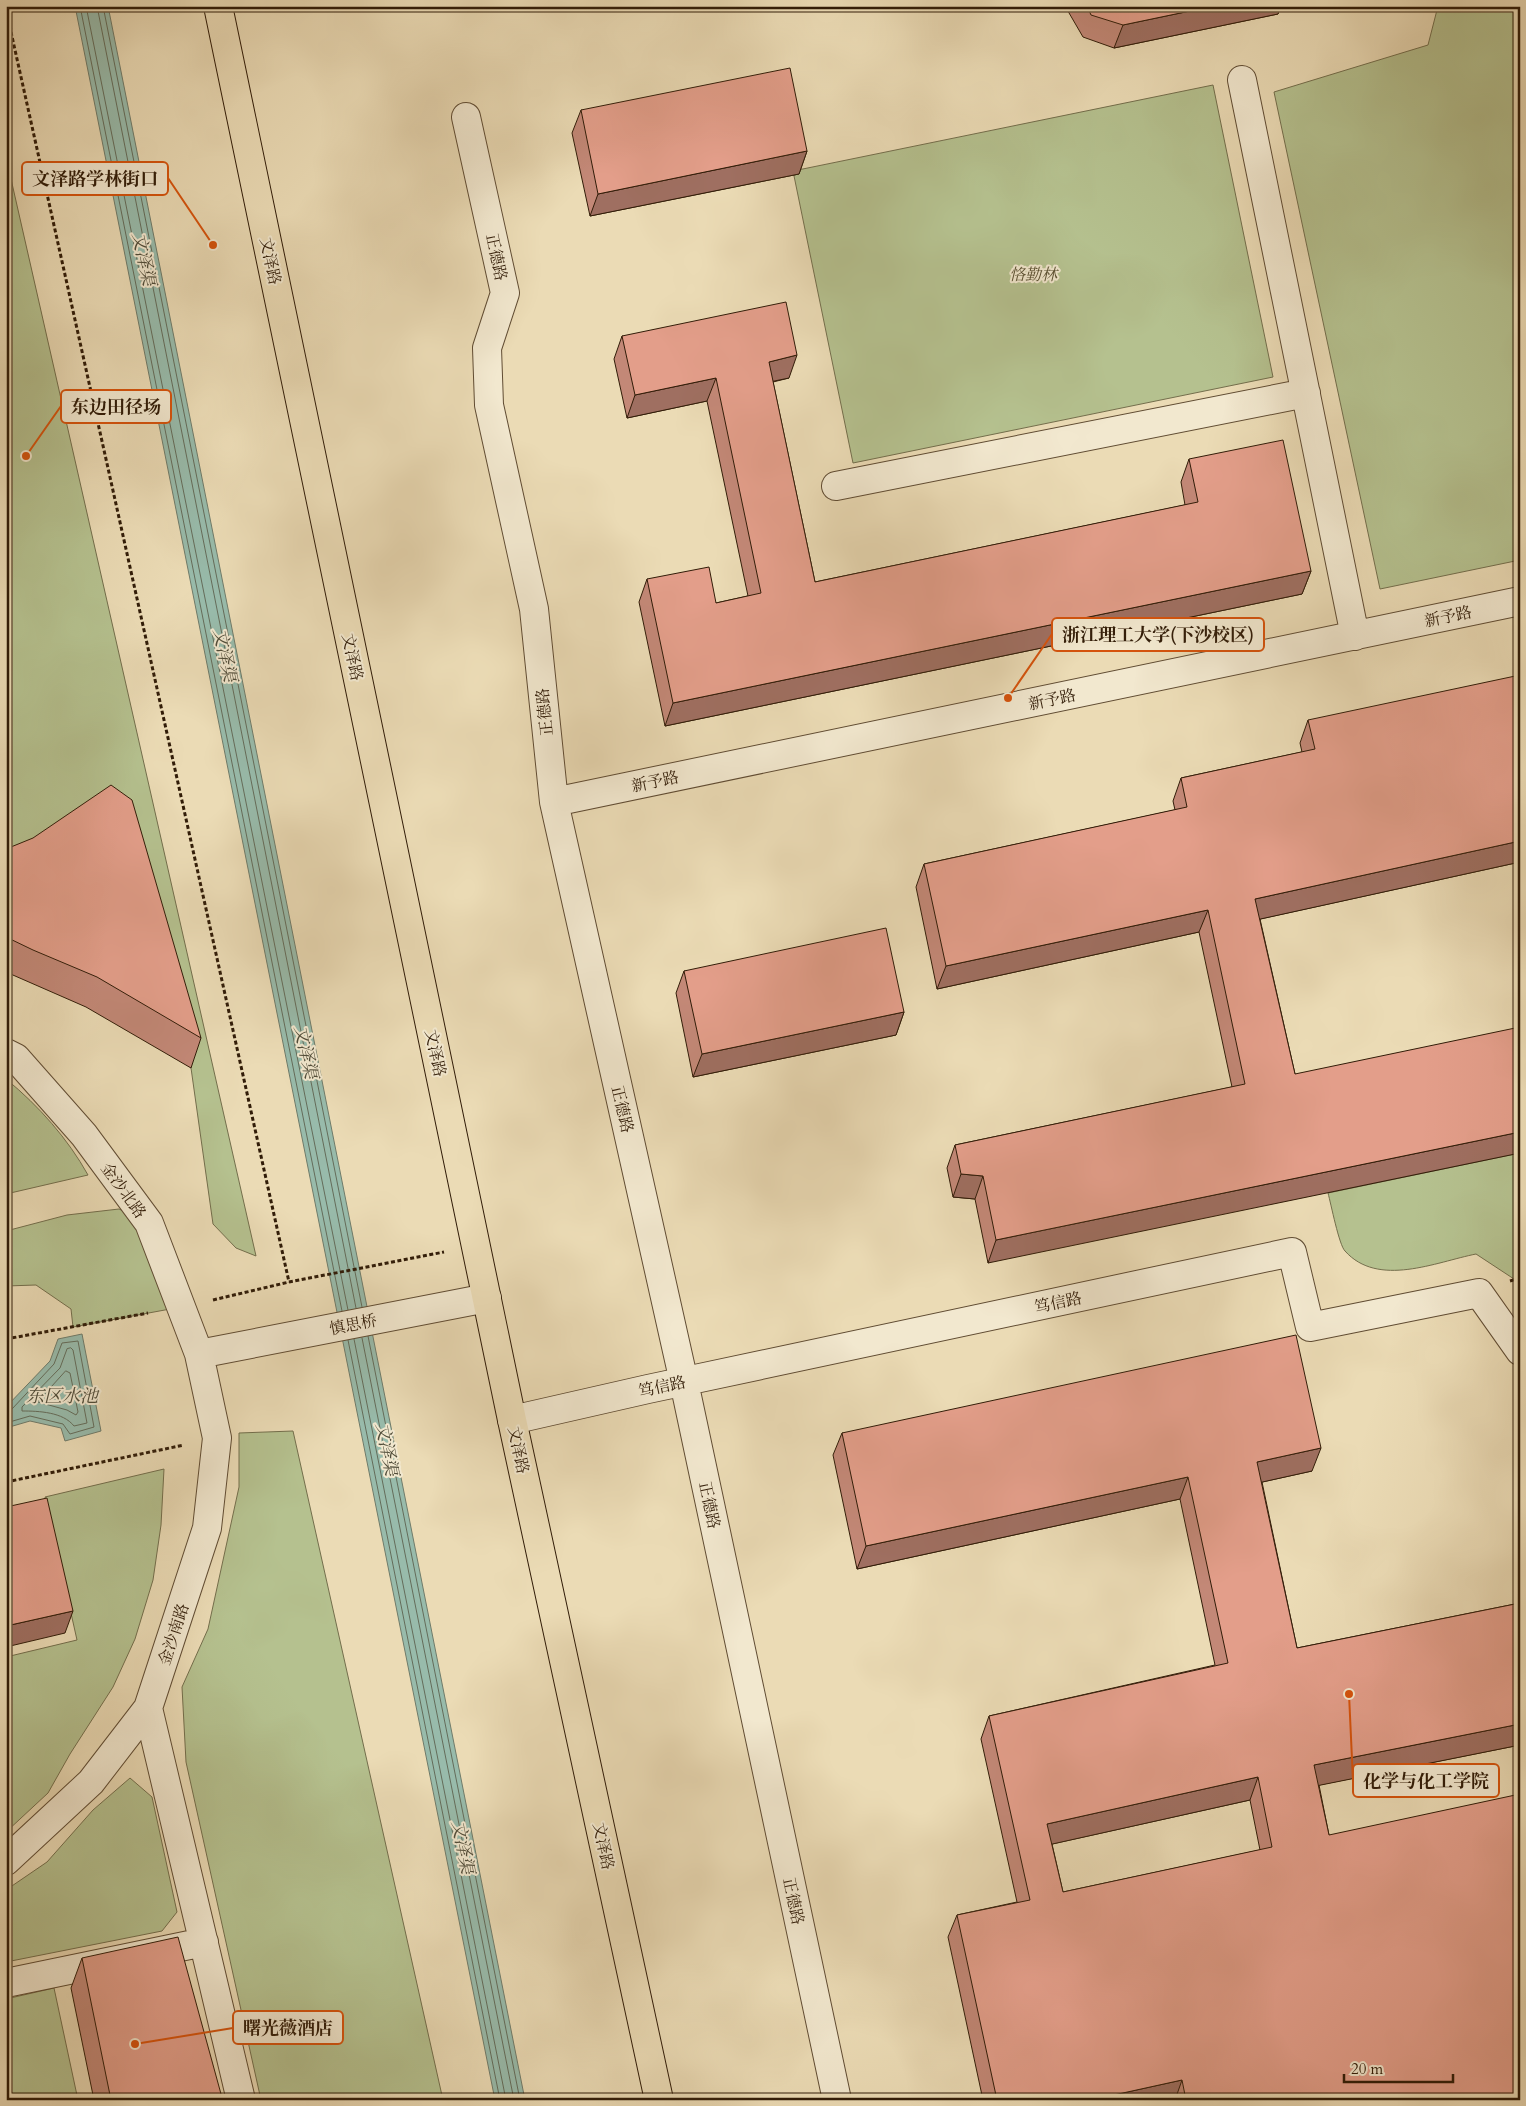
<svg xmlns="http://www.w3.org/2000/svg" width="1526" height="2106" font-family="Cardo,'Noto Serif SC',serif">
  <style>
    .green { fill: #b5c18f; stroke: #736e4c }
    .water { fill: #98bbab; stroke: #6f7b6a }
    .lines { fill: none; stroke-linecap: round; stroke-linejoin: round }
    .shore { stroke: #646c5a; stroke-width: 1 }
    .minor-casing { stroke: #604c33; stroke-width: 30 }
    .major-casing { stroke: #311c08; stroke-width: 30 }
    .path { stroke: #311c08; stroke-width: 3; stroke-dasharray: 4 2.5; stroke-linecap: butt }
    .minor { stroke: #f2e8cf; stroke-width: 28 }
    .major { stroke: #ebdbb5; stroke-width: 28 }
    .wall { fill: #c38877; stroke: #311c08; fill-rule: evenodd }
    .shaded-wall { fill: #9f6f61; stroke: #311c08 }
    .building { fill: #e39e8a; stroke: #311c08; fill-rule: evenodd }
    .labels { text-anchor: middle; stroke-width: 4; stroke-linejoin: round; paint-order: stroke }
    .street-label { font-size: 16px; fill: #311c08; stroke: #f2e8cf }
    .park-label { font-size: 16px; font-style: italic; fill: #594e30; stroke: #f2e8cf }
    .water-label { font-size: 18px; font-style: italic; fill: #504c39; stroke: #f2e8cf }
    .leader { fill: none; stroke: #d6530c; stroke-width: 2 }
    .callout-dot { fill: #d6530c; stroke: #f2e8cf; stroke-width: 2 }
    .callout { fill: #f2e8cf; stroke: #d6530c; stroke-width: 2 }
    .callout-label { font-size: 18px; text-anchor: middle; font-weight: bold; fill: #311c08 }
  </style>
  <rect width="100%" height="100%" fill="#ebdbb5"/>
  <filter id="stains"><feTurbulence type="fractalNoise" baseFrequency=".004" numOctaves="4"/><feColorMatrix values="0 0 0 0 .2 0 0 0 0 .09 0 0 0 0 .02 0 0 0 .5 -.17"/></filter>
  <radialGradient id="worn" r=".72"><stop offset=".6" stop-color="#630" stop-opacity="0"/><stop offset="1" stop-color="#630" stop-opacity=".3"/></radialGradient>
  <path class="green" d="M1438 6H1520V319L1517 323 1520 335V560L1380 589 1274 92 1428 45Z
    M1213 85 1273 377 853 463 793 171Z
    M6 157 256 1256 236 1248 213 1224 191 1068 164 978 6 874Z
    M6 1079C39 1106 68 1139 88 1175L6 1194Z
    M1520 1153V1287L1514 1279 1476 1254C1436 1262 1378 1288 1345 1251 1339 1245 1331 1204 1328 1193Z
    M119 1209 149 1223 181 1307 73 1327 71 1309 36 1285 6 1286V1231L67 1215Z
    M293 1431 443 2100H261L186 1762 182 1687 208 1629 239 1487V1433Z
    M164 1469 161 1525 153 1580 135 1639 113 1687 70 1754 48 1793 6 1832V1657L77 1640 45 1497Z
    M130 1778 152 1797 177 1912 162 1931 6 1962V1890L47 1862 93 1810Z
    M54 1988 78 2100H6V1999Z"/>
  <path class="water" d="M75 6H108L525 2100H495Z
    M82 1334 101 1431 65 1441 61 1428 30 1421 6 1428V1407L50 1361 58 1339Z"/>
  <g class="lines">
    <path class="shore" d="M80 6 342 1311
      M86 6 348 1310
      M97 6 356 1308
      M103 6 362 1307
      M368 1336 520 2100
      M362 1338 514 2100
      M354 1339 506 2100
      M348 1340 500 2100
      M71 1348 73 1350 87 1423 74 1426C63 1412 39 1411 22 1411V1407L60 1368 67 1349Z
      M66 1371 70 1373 78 1412 76 1415 67 1410 38 1402Z
      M6 1410 12 1409 54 1364 62 1343 78 1341 94 1427 70 1434 63 1424 30 1416 6 1423"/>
    <defs>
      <path id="minor" d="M1242 80 1355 636
        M466 117 505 293 487 348 489 405 534 609 554 802 684 1382 837 2100
        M836 486 1306 393
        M554 802 1520 601
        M6 1053 16 1058 84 1135 149 1223 199 1354 217 1438 207 1528 148 1708 91 1782 6 1861
        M199 1354 487 1298
        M512 1420 648 1389 1292 1252 1310 1327 1479 1293 1520 1351
        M148 1708 241 2100
        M6 1983 204 1942"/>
      <path id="major" d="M218 6 512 1420 659 2100"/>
    </defs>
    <use href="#minor" class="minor-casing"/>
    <use href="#major" class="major-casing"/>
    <path class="path" d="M8 6 11 32 289 1282
      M1510 1281 1520 1278
      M213 1300 289 1282 444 1252
      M6 1339 148 1313
      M6 1482 184 1445"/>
    <use href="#minor" class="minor"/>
    <use href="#major" class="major"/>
  </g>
  <path class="wall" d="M1065 6H1281L1278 14 1114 48 1083 37Z
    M581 110 807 151 799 174 590 216 572 133Z
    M622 336 789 378 773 382 815 582 1185 505 1181 482 1189 459 1311 571 1302 594 665 726 639 602 647 579 716 603 748 596 707 401 627 418 614 359Z
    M1308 720 1520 862 1260 919 1295 1074 988 1263 975 1199 953 1197 947 1168 955 1145 1232 1087 1199 932 937 989 916 887 924 864 1175 810 1173 801 1181 778 1302 752 1300 743Z
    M6 849 201 1038 191 1068 86 1007 6 972Z
    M684 971 904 1012 896 1035 693 1077 676 993Z
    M842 1433 1312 1471 1262 1482 1297 1648 1520 1603V1745L1319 1785 1329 1835 1520 2100H983L948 1937 957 1915 1017 1902 981 1739 989 1716 1215 1665 1180 1499 857 1569 833 1455ZM1250 1800 1260 1850 1063 1892 1052 1844Z
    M82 1958 221 2094 224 2100H94L71 1988Z"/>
  <path class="shaded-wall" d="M1214 6H1281L1278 14 1114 48 1123 25Z
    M807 151 799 174 590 216 598 194Z
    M797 355 789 378 760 384 769 362Z
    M716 378 707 401 627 418 635 395Z
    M1311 571 1302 594 665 726 673 703Z
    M1520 841V862L1247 922 1255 899Z
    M1208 910 1199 932 937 989 946 966Z
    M904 1012 896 1035 693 1077 702 1054Z
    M1520 1132V1153L988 1263 996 1240Z
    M961 1174 983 1176 975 1199 953 1197Z
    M1321 1448 1312 1471 1249 1485 1257 1462Z
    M1188 1477 1180 1499 857 1569 866 1546Z
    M73 1611 65 1633 6 1647V1626Z
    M1520 1724V1745L1306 1788 1314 1765Z
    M1258 1777 1250 1800 1039 1847 1047 1824Z
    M1182 2080 1175 2100H1091Z"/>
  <path class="building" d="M1087 6H1214L1123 25 1091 15Z
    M790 68 807 151 598 194 581 110Z
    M786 302 797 355 769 362 815 582 1198 502 1189 459 1283 440 1311 571 673 703 647 579 709 567 716 603 761 593 716 378 635 395 622 336Z
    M1520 675V841L1255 899 1295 1074 1520 1027V1132L996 1240 983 1176 961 1174 955 1145 1245 1084 1208 910 946 966 924 864 1187 807 1181 778 1315 749 1308 720Z
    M111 785 132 800 201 1038 97 977 33 950 6 937V849L33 838Z
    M886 928 904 1012 702 1054 684 971Z
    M1296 1335 1321 1448 1257 1462 1297 1648 1520 1603V1724L1314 1765 1329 1835 1520 1794V2100H1186L1182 2080 1091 2100H997L957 1915 1030 1900 989 1716 1228 1663 1188 1477 866 1546 842 1433ZM1258 1777 1272 1847 1063 1892 1047 1824Z
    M47 1498 73 1611 6 1626V1507Z
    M178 1937 221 2094 224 2100H111L82 1958Z"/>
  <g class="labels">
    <g class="street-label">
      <text transform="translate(497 257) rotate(78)" y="6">正德路</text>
      <text transform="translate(271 261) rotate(78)" y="6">文泽路</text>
      <text transform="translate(1448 616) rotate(-12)" y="6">新予路</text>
      <text transform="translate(353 657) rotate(78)" y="6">文泽路</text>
      <text transform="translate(1052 699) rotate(-12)" y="6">新予路</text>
      <text transform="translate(544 712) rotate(-96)" y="6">正德路</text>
      <text transform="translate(655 781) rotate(-12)" y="6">新予路</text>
      <text transform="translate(436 1053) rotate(78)" y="6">文泽路</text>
      <text transform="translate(623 1109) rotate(77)" y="6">正德路</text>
      <text transform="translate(124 1190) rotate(54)" y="6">金沙北路</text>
      <text transform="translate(1058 1302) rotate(-12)" y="6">笃信路</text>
      <text transform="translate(353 1324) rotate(-11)" y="6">慎思桥</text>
      <text transform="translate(662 1386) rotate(-12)" y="6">笃信路</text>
      <text transform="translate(519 1450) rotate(78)" y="6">文泽路</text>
      <text transform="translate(710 1505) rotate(78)" y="6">正德路</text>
      <text transform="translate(173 1634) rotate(-72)" y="6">金沙南路</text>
      <text transform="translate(604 1846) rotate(78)" y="6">文泽路</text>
      <text transform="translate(794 1901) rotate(78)" y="6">正德路</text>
    </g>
    <g class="park-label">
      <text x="1033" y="280">恪勤林</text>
    </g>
    <g class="water-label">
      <text transform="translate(144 259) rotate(78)" y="6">文泽渠</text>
      <text transform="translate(225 655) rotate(78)" y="6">文泽渠</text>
      <text transform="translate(306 1052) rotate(78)" y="6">文泽渠</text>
      <text x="62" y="1402">东区水池</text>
      <text transform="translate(387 1449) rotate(79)" y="6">文泽渠</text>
      <text transform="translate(463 1847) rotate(79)" y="6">文泽渠</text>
    </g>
  </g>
  <path class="leader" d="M213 245L168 178M26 456L61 406M1008 698L1052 634M1349 1694L1353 1781M135 2044L233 2028"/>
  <g class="callout-dot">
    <circle cx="213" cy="245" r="5"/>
    <circle cx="26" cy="456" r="5"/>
    <circle cx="1008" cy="698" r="5"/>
    <circle cx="1349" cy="1694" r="5"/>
    <circle cx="135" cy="2044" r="5"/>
  </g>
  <g class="callout">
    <rect x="22" y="162" width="146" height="33" rx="5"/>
    <rect x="61" y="390" width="110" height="33" rx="5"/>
    <rect x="1052" y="618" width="212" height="33" rx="5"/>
    <rect x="1353" y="1764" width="146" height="33" rx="5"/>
    <rect x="233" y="2011" width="110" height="33" rx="5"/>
  </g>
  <g class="callout-label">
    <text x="95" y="185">文泽路学林街口</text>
    <text x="116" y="413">东边田径场</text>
    <text x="1158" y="641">浙江理工大学(下沙校区)</text>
    <text x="1426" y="1787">化学与化工学院</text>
    <text x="288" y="2034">曙光薇酒店</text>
  </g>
  <rect width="1526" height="2106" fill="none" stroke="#ebdbb5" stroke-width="25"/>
  <rect x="8" y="8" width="1511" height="2091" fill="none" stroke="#311c08" stroke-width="2.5"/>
  <rect x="12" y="12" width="1501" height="2081" fill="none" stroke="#311c08"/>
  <path d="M1344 2074v8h109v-8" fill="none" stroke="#311c08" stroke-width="2.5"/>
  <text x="1351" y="2074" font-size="15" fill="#311c08" stroke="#f2e8cf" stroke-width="4" paint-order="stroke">20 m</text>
  <rect width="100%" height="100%" filter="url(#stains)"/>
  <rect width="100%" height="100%" fill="url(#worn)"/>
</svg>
